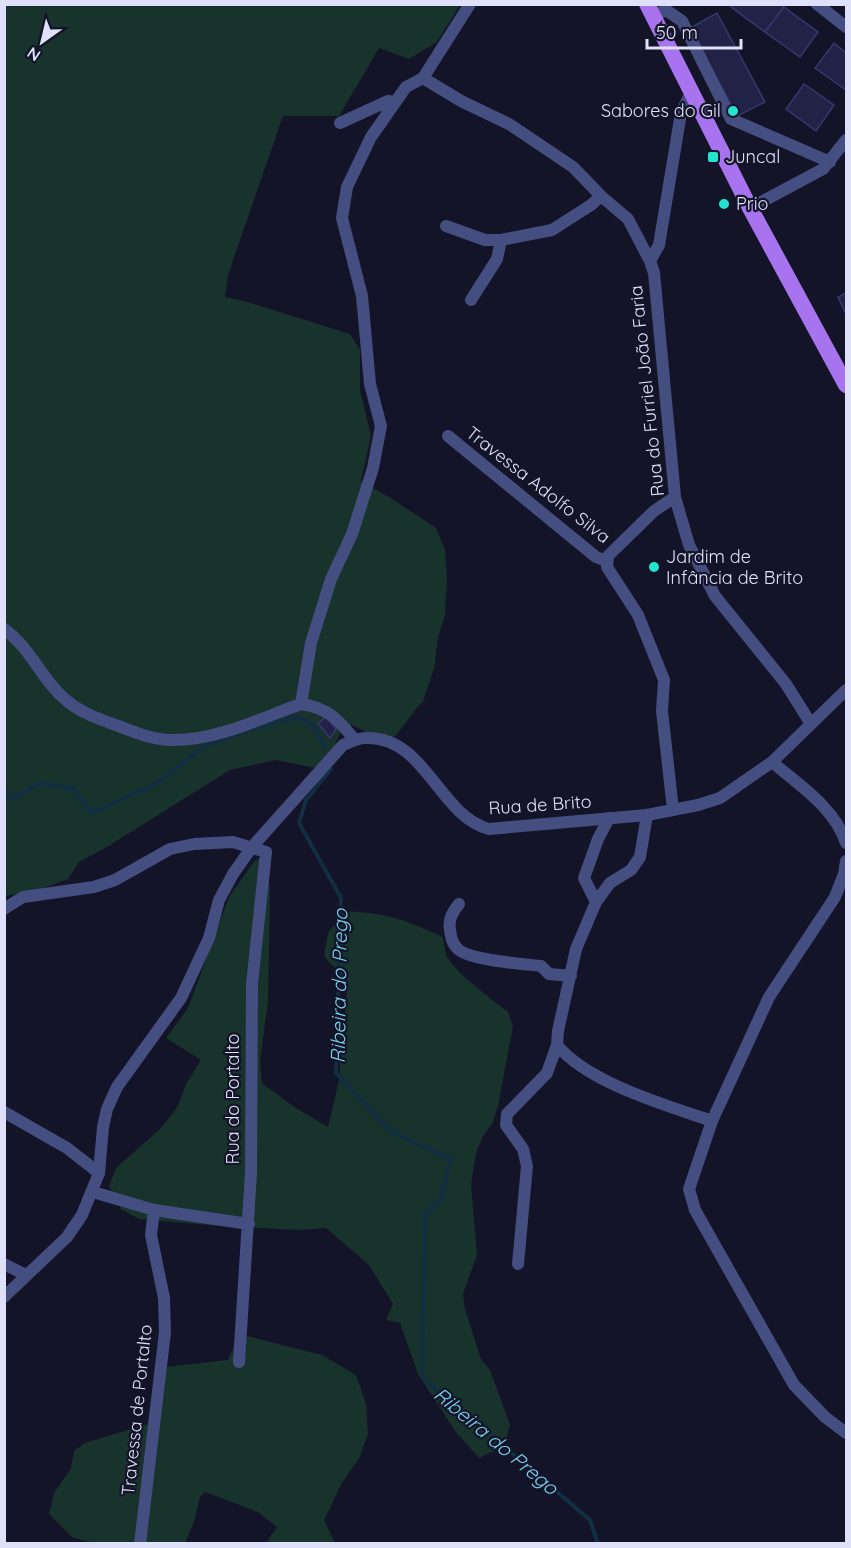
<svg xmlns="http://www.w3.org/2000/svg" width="851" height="1548" font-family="Quicksand,sans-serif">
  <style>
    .green { fill: #18322c }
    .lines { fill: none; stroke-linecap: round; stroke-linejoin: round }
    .stream { stroke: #122e43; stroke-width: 4 }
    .building { fill: #222247; stroke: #373770; stroke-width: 1.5 }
    .minor { stroke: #454e81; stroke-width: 12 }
    .tertiary { stroke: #454e81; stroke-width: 12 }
    .primary { stroke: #a873ee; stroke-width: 16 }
    .poi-dot { fill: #22e4d1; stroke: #141428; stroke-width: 2 }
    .labels { text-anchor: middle; stroke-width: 4.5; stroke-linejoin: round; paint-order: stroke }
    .poi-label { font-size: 18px; fill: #dfe1fb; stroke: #141428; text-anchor: start }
    .street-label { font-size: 18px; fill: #dfe1fb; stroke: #141428 }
    .water-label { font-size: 20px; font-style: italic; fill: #7ad0ef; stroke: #141428 }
  </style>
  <rect width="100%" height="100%" fill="#141428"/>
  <path class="green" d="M5 5H460L437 42 409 59 379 48 339 116H283L228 275 225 297 244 301 350 334 360 350V390L371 436 361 481 392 499 436 528 445 549 447 578 445 615 438 637 434 669 423 701 416 709 397 734 386 742 352 725 341 731 329 759 316 768 276 760 230 770 107 847 79 862 68 879 36 891 5 896Z
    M264 858 267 865 270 891 268 1001 260 1061 262 1083 294 1107 328 1127 340 1076 339 1032 345 1012 347 988 337 971 324 956 328 933 345 911C387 913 406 920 443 937L446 956 458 971 481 991 508 1012 513 1026 498 1106 493 1122 482 1138 476 1153 471 1185 477 1255 463 1294 465 1309 481 1359 490 1370 510 1425 504 1446 479 1458 455 1431 418 1374 400 1323 386 1320 393 1304 369 1265 326 1228 299 1230 220 1226 139 1219 121 1209 109 1186 116 1168 161 1128 178 1106 186 1084 201 1060 166 1038 188 1008 229 897 255 860Z
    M239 1334 322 1355 356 1375 366 1404 368 1433 360 1457 342 1483 324 1520 335 1543H266L277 1527 258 1512 205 1492 200 1497 194 1522 185 1543H92L72 1537 49 1514 54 1493 71 1468 74 1451 85 1443 148 1424 156 1368 228 1360Z"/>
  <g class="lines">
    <path class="stream" d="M331 769 306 800 299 823 341 898 336 1073 392 1132 451 1159 440 1201 425 1214 422 1377 590 1520 598 1544
      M4 791 12 799 41 783 74 789 91 813 156 784 203 747 258 727 297 717 313 725 325 748"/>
  </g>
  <path class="building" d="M733 4H780L784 7 765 32 731 7Z
    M784 7 818 32 800 57 765 32Z
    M717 13 765 102 737 116 690 28Z
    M834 43 846 53V90L815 68Z
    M804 84 834 105 816 131 786 109Z
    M846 293V314L838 297Z
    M326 717 336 729 330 738 318 723Z"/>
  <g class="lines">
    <path class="minor" d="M817 4 846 27
      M653 16 666 10 682 21 731 119 830 162
      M423 78 461 101 509 124 573 167 601 196 628 219 650 261 654 273 675 497 689 545 715 596 786 684 811 724
      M340 123 388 101 394 102
      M750 208 823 169 846 140
      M446 226 485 240H501L552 230 591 205 601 196
      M650 261 659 245 681 113 691 93
      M471 300 497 259 501 240
      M448 436 596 557 606 561
      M4 629C31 648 42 681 67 701 83 714 102 720 121 727 137 733 156 741 174 740 218 740 261 718 301 704 329 708 338 720 355 740
      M301 704 311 643 331 579 352 534 373 468 381 426 370 384 362 296 342 218 347 187 371 137 406 87 423 78 470 4
      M772 762C799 785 835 808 846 843
      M673 810 662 711 664 680 638 615 607 567 608 556 654 511 675 497
      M647 815 640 857 631 870 610 883 596 902 576 949 558 1031 557 1045C588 1083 666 1105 712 1121
      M846 861 844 874 835 897 769 997 712 1121 689 1189 695 1210 794 1385 825 1417 846 1433
      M596 902 584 878 598 839 609 818
      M459 904C453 911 448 920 450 929 451 938 452 944 459 950 471 960 523 964 541 966L549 974 571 976
      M4 909 23 897 94 887 115 880 170 849 194 844 233 842 266 852 252 984 251 1173 239 1362
      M4 1112 67 1148 99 1173
      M93 1192 154 1210 249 1224
      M4 1264 26 1275
      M518 1264 527 1166 523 1149 506 1125 507 1114 547 1073 557 1045
      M140 1544 165 1332 164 1298 151 1235 154 1210"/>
    <path class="tertiary" d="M4 1297 67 1237 82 1215 99 1173 103 1127 107 1109 117 1087 181 998 209 938 219 900 233 874 252 847 343 745C350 742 358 738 365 738 425 735 438 815 489 829L647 815 698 805 720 798 772 762 846 690"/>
    <path class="primary" d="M647 4 750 208 846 385"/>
  </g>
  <g class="poi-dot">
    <circle cx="733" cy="111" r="6"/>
    <rect x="707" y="151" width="12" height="12" rx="3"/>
    <circle cx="724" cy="204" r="6"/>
    <circle cx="654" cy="567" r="6"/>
  </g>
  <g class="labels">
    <g class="poi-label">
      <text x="721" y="117" text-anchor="end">Sabores do Gil</text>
      <text x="725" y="163">Juncal</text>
      <text x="736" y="210">Prio</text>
      <text x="666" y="563">Jardim de<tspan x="666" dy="21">Infância de Brito</tspan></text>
    </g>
    <g class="street-label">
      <text transform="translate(647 391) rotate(-96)" y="6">Rua do Furriel João Faria</text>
      <text transform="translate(538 485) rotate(38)" y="6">Travessa Adolfo Silva</text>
      <text transform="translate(540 805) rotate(-4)" y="6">Rua de Brito</text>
      <text transform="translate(233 1099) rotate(-90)" y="6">Rua do Portalto</text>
      <text transform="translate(137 1410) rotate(-84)" y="6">Travessa de Portalto</text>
    </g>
    <g class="water-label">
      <text transform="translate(339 986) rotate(-89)" y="7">Ribeira do Prego</text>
      <text transform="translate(496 1441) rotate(40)" y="7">Ribeira do Prego</text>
    </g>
  </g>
  <rect width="851" height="1548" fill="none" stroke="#dfe1fb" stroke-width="12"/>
  <g transform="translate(42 42) rotate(214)" stroke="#141428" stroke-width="4.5" paint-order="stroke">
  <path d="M0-4.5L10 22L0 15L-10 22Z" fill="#dfe1fb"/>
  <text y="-9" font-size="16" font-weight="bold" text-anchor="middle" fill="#dfe1fb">N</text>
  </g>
  <path d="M647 39v9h94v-9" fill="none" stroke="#dfe1fb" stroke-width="3"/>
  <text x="656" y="39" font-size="18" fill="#dfe1fb" stroke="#141428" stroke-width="4.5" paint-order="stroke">50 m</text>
</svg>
